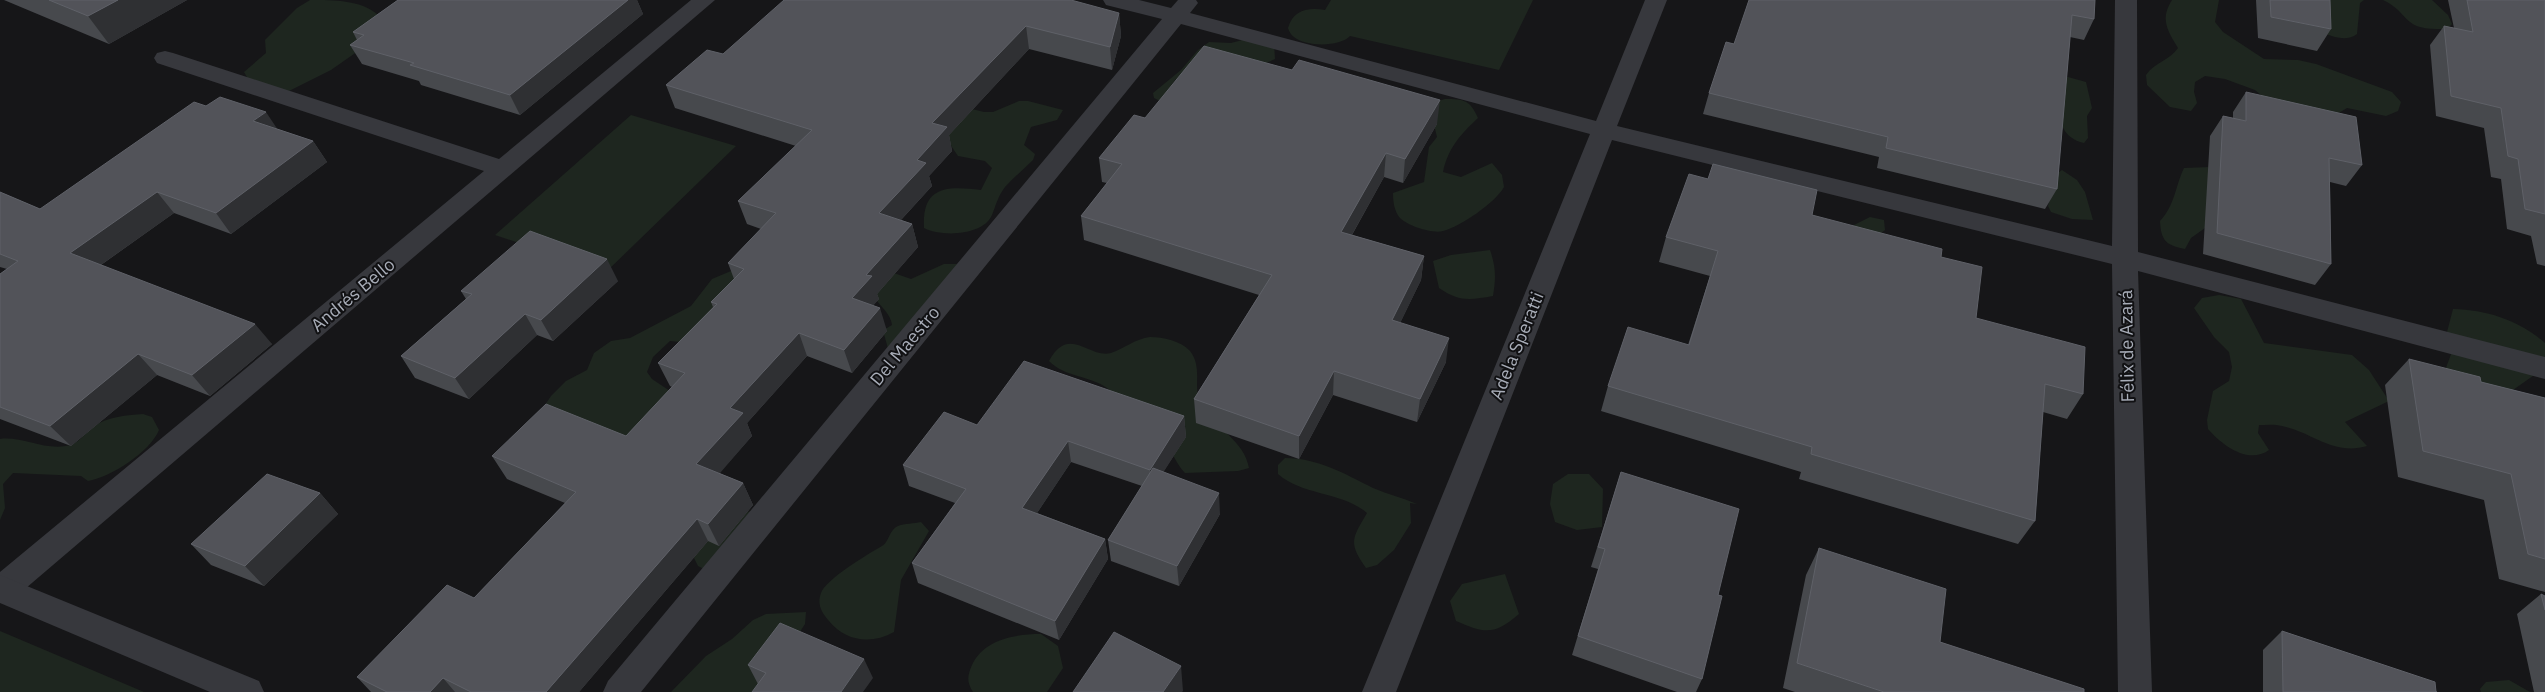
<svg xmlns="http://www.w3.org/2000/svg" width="2545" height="692" font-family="'IBM Plex Sans',sans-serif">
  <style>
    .green { fill: #1e261f }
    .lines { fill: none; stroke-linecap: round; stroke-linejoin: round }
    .minor { fill: #37383d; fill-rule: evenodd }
    .tertiary { fill: #37383d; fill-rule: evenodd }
    .wall { fill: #47494d }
    .shaded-wall { fill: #2f3033 }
    .building { fill: #525359; stroke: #5f6168 }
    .labels { text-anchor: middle; stroke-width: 4; stroke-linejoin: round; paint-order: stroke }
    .street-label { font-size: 18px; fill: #a8adb8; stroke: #111113 }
  </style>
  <rect width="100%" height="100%" fill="#161618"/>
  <path class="green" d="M310 0C335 0 361 0 378 15L361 49 331 70 289 91 252 86 244 72 266 53 265 40 297 8Z
    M1331 0H1533L1499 70 1350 36C1340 47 1306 47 1294 37 1291 35 1289 31 1288 28 1293 10 1308 7 1325 10Z
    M2172 0H2219L2215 22 2223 32 2264 59 2298 60 2316 64 2392 92 2401 102 2398 111 2386 116 2347 108 2337 114 2267 100 2255 90 2225 79 2205 76 2195 82 2194 92 2197 103 2191 111 2170 107 2147 85 2146 75C2155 62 2170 60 2178 48 2167 30 2160 19 2172 0Z
    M2313 0H2364L2360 3 2357 34C2348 41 2336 38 2326 34Z
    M2383 0H2432L2448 15 2452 24C2448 29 2443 29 2437 29 2402 29 2409 12 2383 0Z
    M1246 39 1274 44 1275 59 1262 65 1186 71 1175 80 1160 101 1154 98 1153 93 1181 70 1198 50 1209 42 1231 43Z
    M2068 77 2086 82 2092 108 2087 116 2088 138 2084 143C2052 135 2060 104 2060 78Z
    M1445 99C1464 99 1470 100 1478 118 1461 134 1448 148 1443 172L1461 177 1492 163 1502 175 1504 187C1496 202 1460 227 1443 231 1433 234 1408 226 1400 218 1394 211 1393 201 1393 193L1424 182 1429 147 1437 137 1429 104Z
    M1019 101H1028L1063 110 1057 120 1031 127 1024 145 1035 154 1033 160C1024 169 1014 177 1005 187 998 196 996 205 992 215 983 236 941 237 924 228 922 186 946 186 981 190L992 168 985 161 958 156 941 131 968 108 984 112H993Z
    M631 115 736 146 606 272 495 235Z
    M2210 167 2219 218 2191 238 2185 249C2166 245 2161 241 2160 221 2175 205 2175 187 2184 168Z
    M2062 170 2077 180 2085 192 2093 220 2072 219 2051 212 2048 206 2056 174Z
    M1870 217 1884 220 1885 230 1879 235 1852 226Z
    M1490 250C1496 267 1496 278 1493 296 1470 300 1459 302 1439 288L1433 261 1451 255Z
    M944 264H957L946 299 945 315 909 352H889L882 327 887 328 892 325C891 314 880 306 874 297L891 272 911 279Z
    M731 271 749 274 701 344 670 341 653 357 647 372 652 379 682 399 641 443 535 420 551 396 566 381 587 370 594 353 611 341 630 338 691 306 712 279Z
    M2219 295 2241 299 2264 343 2352 355 2369 370 2389 401 2345 422 2367 446C2334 456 2312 432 2282 426 2275 424 2266 425 2259 425L2258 433 2269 450C2248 465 2222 445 2208 429L2207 420 2213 391 2229 381 2232 367 2229 352 2214 337 2194 308 2202 298Z
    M2453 309C2487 310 2519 320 2545 343V371L2537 373 2506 395 2444 373 2453 349 2447 332Z
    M1150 337C1163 337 1181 341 1190 351 1204 369 1191 389 1202 407 1216 429 1244 440 1249 468L1238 471 1185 473C1178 466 1176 459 1170 451 1160 438 1121 398 1107 388 1089 375 1066 378 1049 361 1069 324 1089 359 1111 353 1125 348 1135 339 1150 337Z
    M143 414 152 417 159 430C150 452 111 477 88 481L81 476 13 473 3 484 5 508 0 520V439C21 436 43 450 66 446 79 444 84 434 94 426 107 417 128 415 143 414Z
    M1285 458C1318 458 1345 474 1373 488 1387 494 1403 498 1417 504L1410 503 1411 523 1394 550 1377 565 1366 568C1348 542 1352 539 1367 513 1341 491 1303 496 1278 474V465Z
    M1568 474H1589L1603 489 1602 527 1577 530 1555 522 1550 504 1553 484Z
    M756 510 718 576 698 566 694 558 696 548 743 513Z
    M921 522 929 531 901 580 894 632C871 645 845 641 829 621 821 612 817 604 821 593 826 579 868 554 882 546 889 542 889 530 898 526 905 523 914 524 921 522Z
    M1505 574 1519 614C1494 635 1486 634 1456 621L1450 601 1462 584Z
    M806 612 805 624 785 655 774 692H671L706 656 732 639 753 620 766 614Z
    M0 631 144 692H0Z
    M1041 634 1058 646 1063 668 1047 692H973C968 684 967 679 970 670 980 640 1013 634 1041 634Z
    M2509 680 2530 692H2481L2480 689 2486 682Z"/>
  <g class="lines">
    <path class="minor" d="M691 0H715L12 600 0 603V572L484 171 157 63 154 58 157 53 165 51 173 53 499 159Z
      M1103 0H1139L1171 8 1178 0H1196L1198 3 1190 13 1596 121 1645 0H1667L1617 126 2112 246 2115 0H2137L2138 252 2545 357V379L2138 271 2152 692H2118L2112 264 1612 140 1396 692H1362L1590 134 1181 24 641 692H603L608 681 1162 19 1106 5Z"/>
    <path class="tertiary" d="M0 575 259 681 264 692H210L0 603Z"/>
  </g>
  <path class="wall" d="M4 0H187L109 44Z
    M398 0H637L643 14 520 115 421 85 419 81 362 64 350 45 357 40 353 32Z
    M2095 0 2094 19 2084 40 2070 37 2057 189 2045 209 1877 168 1879 157 1703 114 1709 93 1734 44Z
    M2256 0H2330L2331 29 2317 51 2258 38Z
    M2448 0H2545V266L2537 264 2531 236 2507 229 2501 179 2491 177 2484 128 2436 116 2430 45 2444 26 2454 28Z
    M1119 13 1121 36 1112 70 1029 49 949 135 952 151 929 176 932 186 901 220 912 224 918 247 877 294 879 299 873 305 887 331 852 373 807 356 747 423 752 436 719 473 743 483 753 505 719 546 708 541 579 692H371L357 677 474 598 565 503 507 479 492 456 626 436 672 387 670 386 658 363 713 307 711 302 734 279 728 263 761 229 747 224 738 201 796 146 675 108 666 85 723 54Z
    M1292 70 1437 124 1403 183 1384 177 1352 235 1424 256 1421 280 1400 323 1446 362 1417 422 1333 395 1299 459 1196 423 1194 399 1259 295 1084 240 1081 216 1107 183 1102 182 1099 158 1145 118Z
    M2246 92 2362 165 2346 186 2330 182 2331 264 2315 285 2203 254 2210 136 2223 116 2233 118V112Z
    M277 129 313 141 327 162 231 234 174 213 101 265 272 344 210 396 157 375 71 446 0 419V274L7 269 0 267V192L40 209Z
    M1812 215 1941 257 1976 318 2083 394 2067 419 2043 412 2035 521 2018 544 1799 479 1801 472 1601 411 1608 386 1688 345 1710 276 1659 262 1666 237Z
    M618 281 553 341 537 335 469 399 415 378 401 356 466 299 461 291Z
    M2409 359 2481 382 2545 398V592L2499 579 2484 500 2398 477 2385 385Z
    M1184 416 1186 437 1163 472 1220 514 1179 586 1111 561 1108 540 1142 486 1071 462 1037 513 1105 539 1108 559 1059 640 918 583 912 563 955 503 909 486 903 465 977 425Z
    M1621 472 1702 679 1696 692H1677L1572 655 1598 569 1591 567Z
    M320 493 338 514 264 586 211 565 191 544Z
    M1819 548 1940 642 2084 692H1795L1783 688 1806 575Z
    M2541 594 2545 596V692H2534L2517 614Z
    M2282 631 2436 692H2437H2263V650Z
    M748 665 873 678 758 684Z"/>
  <path class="shaded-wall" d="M118 0H187L109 44 88 16Z
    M628 0H637L643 14 520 115 510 95Z
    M1119 13 1121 36 1112 70 1110 47Z
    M1026 26 1029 49 949 135 952 151 929 176 932 186 886 236 879 213 917 160 932 123Z
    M1440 100 1437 124 1403 183 1405 159Z
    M266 112 280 133 253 121Z
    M313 141 327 162 231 234 216 213Z
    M1386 153 1384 177 1340 256 1341 232Z
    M157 192 174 213 88 274 70 253Z
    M912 224 918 247 877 294 879 299 860 321 852 298 866 275Z
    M1424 256 1421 280 1390 344 1392 320Z
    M607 259 618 281 553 341 541 320Z
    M880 308 887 331 852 373 844 350Z
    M525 314 537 335 469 399 455 378Z
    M255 324 272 344 210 396 192 375Z
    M799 333 807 356 747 423 752 436 708 487 696 464 730 408Z
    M1449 338 1446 362 1417 422 1420 399Z
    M138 354 157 375 71 446 50 426Z
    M1334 371 1333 395 1299 459V436Z
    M1184 416 1186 437 1152 490 1150 470Z
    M1068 441 1071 462 1027 528 1022 508Z
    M743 483 753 505 719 546 708 524Z
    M320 493 338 514 264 586 245 566Z
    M1219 493 1220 514 1179 586 1177 566Z
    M697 519 708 541 579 692H546Z
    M1105 539 1108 559 1059 640 1055 621Z
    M864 659 873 678 863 692H841Z
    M1181 666 1183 691 1182 692H1163Z
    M443 678 455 692H430Z"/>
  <path class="building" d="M49 0H118L88 16Z
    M398 0H628L510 95 410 65 414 63 350 45 364 35 353 32Z
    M784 0H1071L1119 13 1110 47 1026 26 932 123 947 127 917 160 926 163 879 213 912 224 866 275 872 276 852 298 880 308 844 350 799 333 730 408 743 413 696 464 743 483 708 524 697 519 546 692H471L443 678 430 692H387L357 677 447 585 474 598 576 492 492 456 546 404 626 436 685 373 658 363 717 304 711 302 744 269 728 263 776 213 738 201 812 130 666 85 707 50 723 54Z
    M1749 0H2095L2094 19 2072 15 2057 189 1886 148 1888 137 1709 93 1726 42 1734 44Z
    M2270 0H2330L2331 29 2271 17Z
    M2467 0H2545V214L2525 209 2518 159 2508 156 2501 108 2451 96 2444 26 2473 32Z
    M1204 46 1292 70 1299 60 1440 100 1405 159 1386 153 1341 232 1424 256 1392 320 1449 338 1420 399 1334 371 1299 436 1194 399 1272 275 1081 216 1122 164 1099 158 1134 115 1145 118Z
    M2246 92 2356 117 2362 165 2329 158 2331 264 2217 233 2223 116 2246 121Z
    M220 97 266 112 253 121 313 141 216 213 157 192 70 253 255 324 192 375 138 354 50 426 0 407V274L18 261 0 254V192L40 209 194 102 206 106Z
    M1713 164 1817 190 1812 215 1942 249 1941 257 1982 267 1976 318 2085 347 2083 394 2045 384 2035 521 1811 454 1812 447 1608 386 1628 327 1689 345 1718 251 1666 237 1689 174 1708 179Z
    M530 231 607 259 541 320 525 314 455 378 401 356 472 294 461 291Z
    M2409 359 2480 377 2481 382 2545 398V559L2528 554 2511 474 2423 451Z
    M1024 361 1184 416 1150 470 1068 441 1022 508 1105 539 1055 621 912 563 966 489 903 465 944 412 977 425Z
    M1153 468 1219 493 1177 566 1108 540Z
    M1621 472 1739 509 1718 595 1722 596 1702 679 1578 636 1605 549 1598 547Z
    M267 474 320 493 245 566 191 544Z
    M1819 548 1946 589 1940 642 2084 689V692H1884L1797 663Z
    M2541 594 2545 596V610Z
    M780 623 864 659 841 692H752L766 673 748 665Z
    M2282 631 2435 682 2436 692H2437H2283Z
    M1114 632 1181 666 1163 692H1073Z"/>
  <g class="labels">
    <g class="street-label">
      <text transform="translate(353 295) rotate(-40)" y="6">Andrés Bello</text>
      <text transform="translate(905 346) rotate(-50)" y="6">Del Maestro</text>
      <text transform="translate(1517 346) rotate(-68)" y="6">Adela Speratti</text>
      <text transform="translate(2127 346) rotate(-91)" y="6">Félix de Azará</text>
    </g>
  </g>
</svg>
